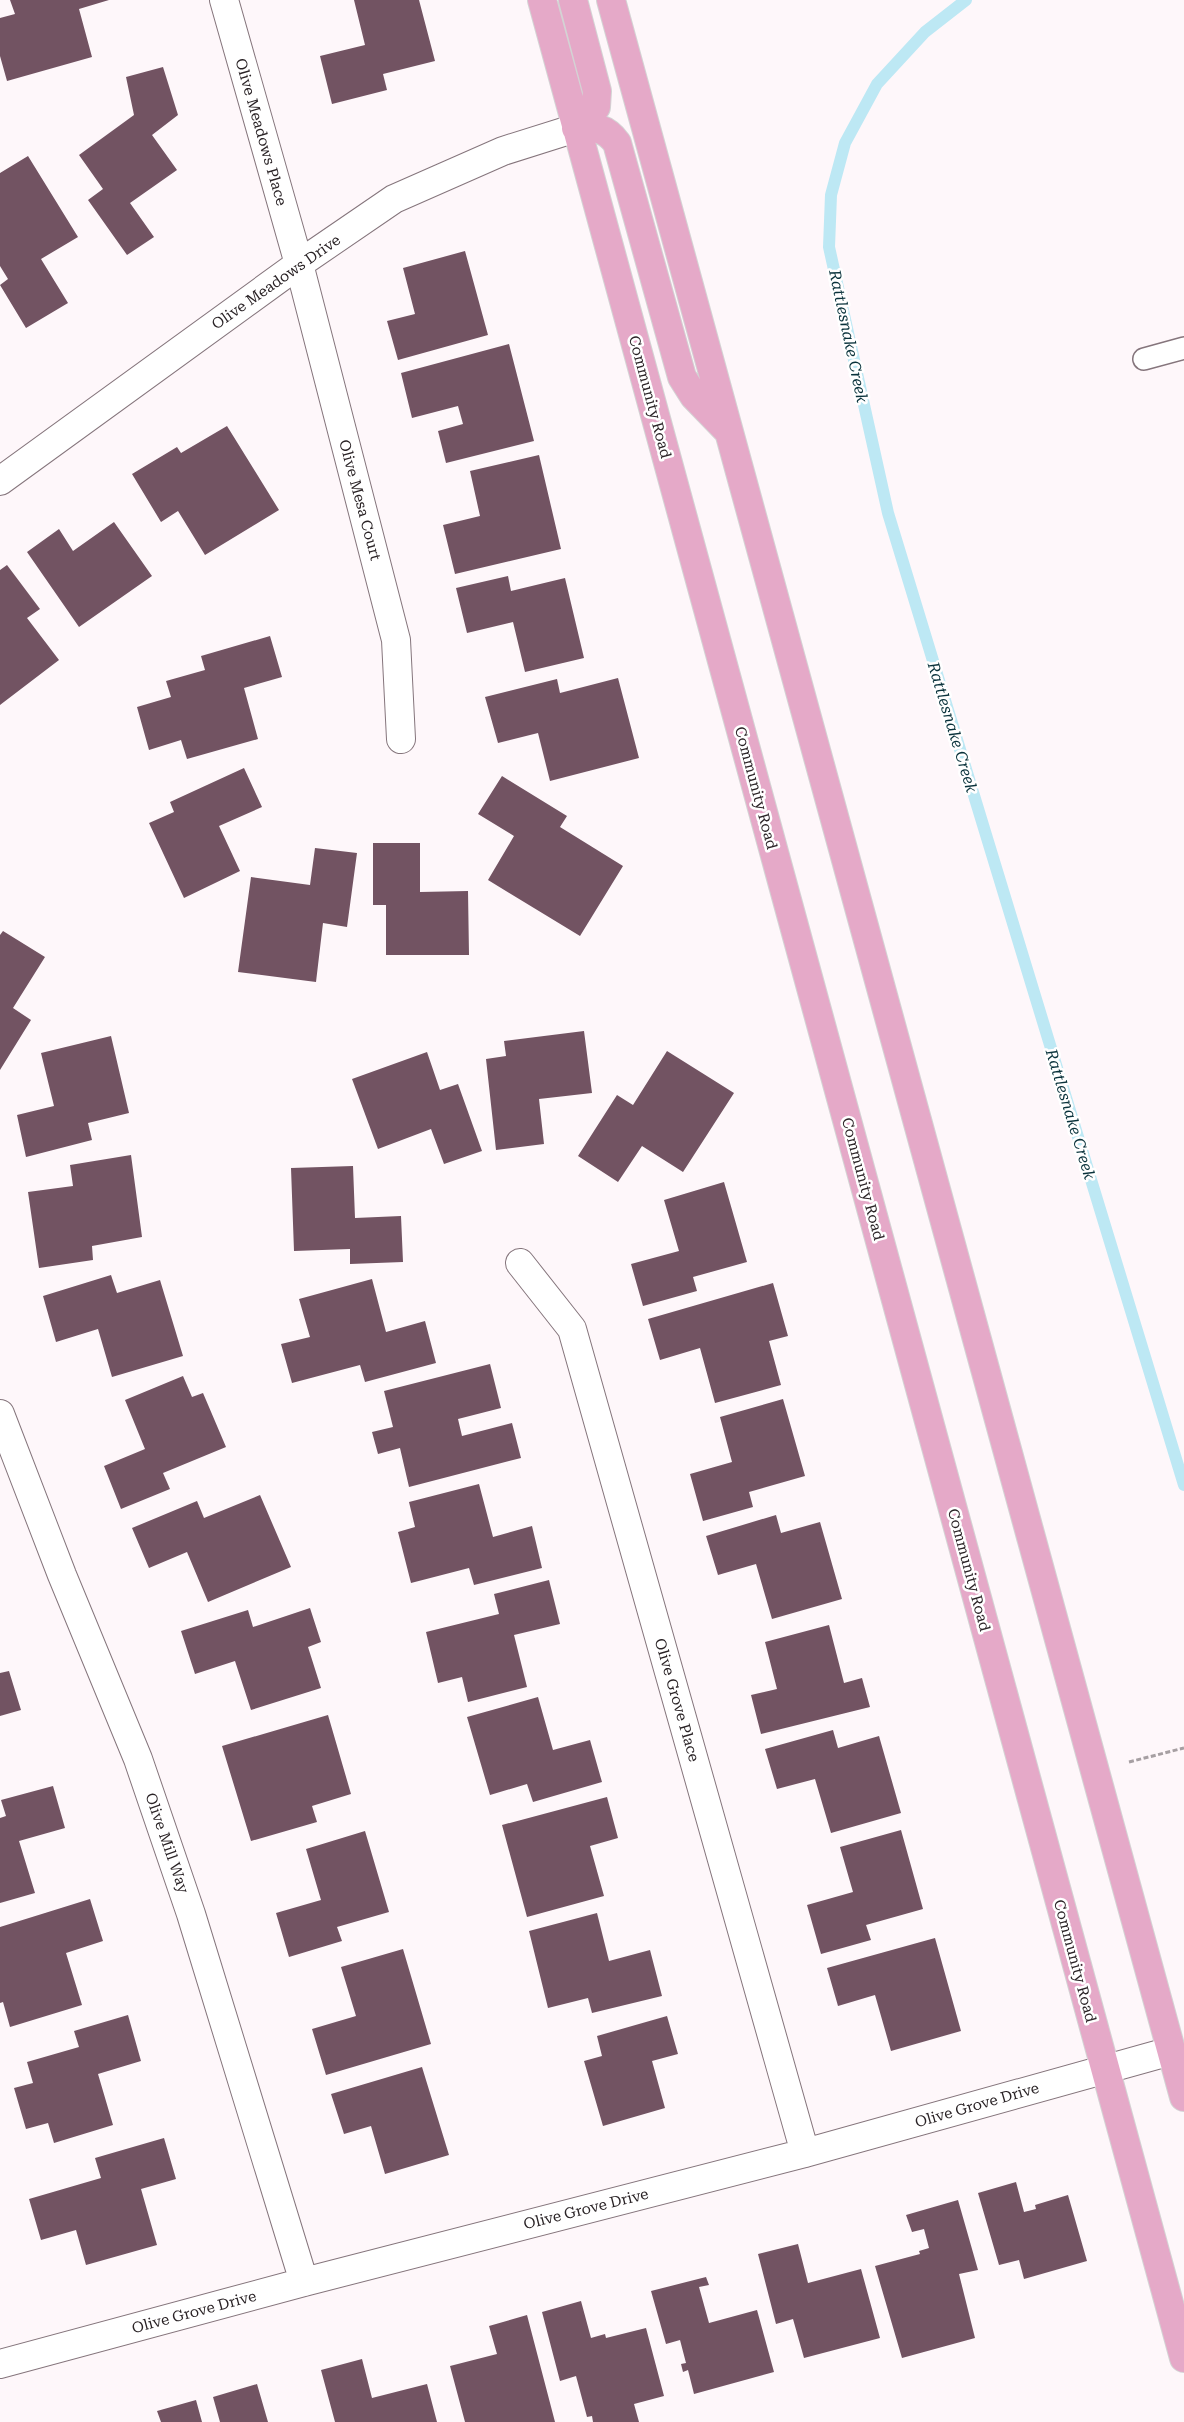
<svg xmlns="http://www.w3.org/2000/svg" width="1184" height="2422" font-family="'Roboto Serif',serif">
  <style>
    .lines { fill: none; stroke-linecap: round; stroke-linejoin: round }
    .stream { stroke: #bde8f4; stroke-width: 12 }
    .building { fill: #725362 }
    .service-casing { stroke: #85757c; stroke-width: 24 }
    .minor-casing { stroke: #85757c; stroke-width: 30 }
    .primary-casing { stroke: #d4d3d4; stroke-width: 30 }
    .path { stroke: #a69fa2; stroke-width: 3; stroke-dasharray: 5 2.5; stroke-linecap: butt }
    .service { stroke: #fff; stroke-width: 21 }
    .minor { stroke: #fff; stroke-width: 28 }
    .primary { stroke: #e5a9c8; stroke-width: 28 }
    .labels { text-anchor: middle; stroke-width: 5; stroke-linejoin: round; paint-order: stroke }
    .street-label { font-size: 15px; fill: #2a2326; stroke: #fff }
    .water-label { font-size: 16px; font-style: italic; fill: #09323b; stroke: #fff }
  </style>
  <rect width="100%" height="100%" fill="#fef7fa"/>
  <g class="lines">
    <path class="stream" d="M966 0 925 32 877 84 845 143 831 195 829 247 888 513 1184 1485"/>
  </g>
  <path class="building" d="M10 0H109L79 9 92 57 7 81 0 56V18L15 14Z
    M354 0H419L435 61 383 74 387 90 332 104 320 56 365 45Z
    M163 67 178 115 152 135 177 170 130 203 154 237 127 255 88 200 103 189 79 155 134 115 126 77Z
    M28 156 78 237 41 259 68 303 26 328 0 285 8 279 0 266V173Z
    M465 251 488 335 398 360 387 321 415 314 403 268Z
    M509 344 534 441 446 463 438 431 463 424 458 406 412 418 401 373Z
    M227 426 279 510 205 555 178 511 161 522 132 474 177 447 181 453Z
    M539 455 561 549 455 574 443 525 480 516 470 471Z
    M114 522 152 576 79 627 27 552 59 529 73 551Z
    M7 565 40 609 27 618 59 660 0 705V570Z
    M508 576 511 591 565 578 584 658 525 672 513 622 467 633 456 588Z
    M270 636 282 677 244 688 258 739 187 759 181 740 149 750 137 707 171 697 166 681 205 670 201 656Z
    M618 678 639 758 550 781 538 733 498 743 485 697 557 679 560 693Z
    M244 768 262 807 219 826 240 871 184 898 149 823 174 812 170 802Z
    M502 776 567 816 560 827 623 866 580 936 488 880 514 836 478 814Z
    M373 843H420V892L468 891 469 955H386V905H373Z
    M315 848 357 853 347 927 323 923 316 982 238 972 251 877 310 885Z
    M3 931 45 957 13 1008 31 1020 0 1070V935Z
    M584 1031 592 1093 539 1099 544 1144 496 1150 486 1059 506 1056 504 1041Z
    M111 1036 129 1113 88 1123 92 1140 26 1157 17 1115 54 1106 41 1053Z
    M667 1051 734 1093 683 1172 642 1146 618 1182 578 1156 617 1095 633 1105Z
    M427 1052 440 1090 458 1084 482 1151 444 1164 431 1129 378 1149 352 1079Z
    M131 1155 142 1237 92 1246 93 1260 39 1268 28 1192 73 1186 70 1165Z
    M353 1166 355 1218 401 1216 403 1262 350 1264V1249L294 1251 291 1168Z
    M724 1182 747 1262 693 1277 697 1291 643 1306 631 1264 679 1251 664 1200Z
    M111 1275 117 1293 160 1280 183 1356 112 1377 98 1329 56 1342 43 1296Z
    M372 1279 386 1332 425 1321 436 1363 365 1382 360 1365 292 1383 281 1344 310 1337 299 1299Z
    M773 1283 788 1336 769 1341 781 1385 715 1403 700 1348 660 1360 648 1319Z
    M490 1364 501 1408 458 1419 462 1436 512 1423 521 1458 409 1487 400 1448 378 1454 372 1432 393 1427 384 1391Z
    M183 1376 192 1397 203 1393 226 1447 163 1473 170 1489 121 1509 104 1466 145 1449 125 1400Z
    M783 1399 805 1476 749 1492 753 1507 703 1521 690 1474 732 1462 720 1417Z
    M479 1484 493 1537 532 1526 542 1568 474 1585 469 1568 411 1583 398 1532 415 1527 409 1502Z
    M260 1495 291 1567 208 1602 187 1552 149 1568 132 1528 197 1501 204 1518Z
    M776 1515 781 1533 820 1522 842 1599 772 1619 756 1564 718 1575 706 1536Z
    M549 1580 560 1624 514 1635 527 1687 468 1702 462 1677 438 1683 426 1632 499 1614 494 1594Z
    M310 1608 321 1642 308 1647 321 1688 251 1710 235 1661 195 1674 181 1631 248 1610 253 1627Z
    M829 1625 844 1683 862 1678 870 1707 761 1734 751 1695 777 1689 765 1642Z
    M9 1671 21 1710 0 1716V1673Z
    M538 1697 553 1750 590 1740 602 1782 533 1802 527 1784 490 1795 467 1717Z
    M328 1715 351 1794 312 1806 317 1822 251 1841 222 1746Z
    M833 1730 838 1748 879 1736 901 1813 831 1833 815 1779 777 1789 765 1749Z
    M53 1786 65 1828 19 1841 35 1893 0 1903V1818L6 1816 1 1800Z
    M607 1797 618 1838 590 1846 604 1896 527 1917 502 1825Z
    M901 1830 923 1909 866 1925 871 1940 821 1954 807 1905 853 1892 840 1847Z
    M365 1831 389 1912 337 1927 342 1941 289 1957 276 1913 321 1900 306 1849Z
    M90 1899 103 1941 66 1953 82 2005 10 2027 3 2002 0 2003V1927Z
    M597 1913 609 1961 650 1950 662 1996 592 2013 588 1998 548 2008 529 1931Z
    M935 1938 961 2031 891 2051 875 1995 838 2006 827 1968Z
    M403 1949 431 2044 326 2075 312 2029 356 2016 341 1967Z
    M128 2015 141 2061 98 2074 113 2125 54 2143 48 2123 26 2129 14 2088 33 2083 27 2062 79 2047 74 2031Z
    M667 2016 678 2054 652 2061 665 2108 603 2126 584 2061 602 2056 597 2036Z
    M422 2067 449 2155 385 2174 371 2126 344 2134 331 2094Z
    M164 2138 176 2179 141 2189 157 2245 86 2265 76 2230 41 2240 29 2199 101 2178 95 2158Z
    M1016 2182 1024 2212 1036 2209 1035 2205 1068 2195 1087 2261 1024 2279 1019 2260 999 2265 978 2193Z
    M958 2200 978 2270 959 2274 975 2338 902 2358 875 2266 920 2254 919 2251 929 2248 924 2229 912 2232 906 2215Z
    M798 2244 808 2283 861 2269 880 2338 804 2358 793 2319 776 2324 758 2254Z
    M706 2277 709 2285 699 2287 709 2323 757 2310 774 2372 694 2394 688 2370 683 2372 681 2364 686 2363 680 2340 666 2344 651 2291Z
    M581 2301 591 2338 605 2334 606 2338 646 2328 664 2396 634 2404 639 2422H593L592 2416 587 2417 576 2376 560 2381 542 2312Z
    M527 2315 555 2422H465L450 2366 497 2354 489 2326Z
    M362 2359 372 2398 427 2384 437 2422H335L321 2370Z
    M257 2384 268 2422H220L213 2397Z
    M196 2400 202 2422H161L157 2411Z"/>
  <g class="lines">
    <defs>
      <path id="service" d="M1144 359 1184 348"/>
      <path id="minor" d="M224 0 299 264 396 640 401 739
        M0 481 299 264 394 199 503 151 576 128
        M520 1263 572 1329 805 2153
        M0 1414 62 1575 138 1759 191 1914 304 2282
        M0 2364 304 2282 805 2153 1171 2051"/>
      <path id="primary" d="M542 0 1184 2358
        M573 0 597 91 596 107 576 128
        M611 0 1184 2097
        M576 128C595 126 606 128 617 143L682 377 694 396 728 431"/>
    </defs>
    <use href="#service" class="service-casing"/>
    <use href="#minor" class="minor-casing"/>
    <use href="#primary" class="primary-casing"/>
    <path class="path" d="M1129 1762 1184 1748"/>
    <use href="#service" class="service"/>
    <use href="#minor" class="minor"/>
    <use href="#primary" class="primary"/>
  </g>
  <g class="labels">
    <g class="street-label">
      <text transform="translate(261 132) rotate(74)" y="5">Olive Meadows Place</text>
      <text transform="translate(276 282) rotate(-35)" y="5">Olive Meadows Drive</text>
      <text transform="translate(650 397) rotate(75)" y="5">Community Road</text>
      <text transform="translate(360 500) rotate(75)" y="5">Olive Mesa Court</text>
      <text transform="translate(756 788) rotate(75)" y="5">Community Road</text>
      <text transform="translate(863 1179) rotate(75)" y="5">Community Road</text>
      <text transform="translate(969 1570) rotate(75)" y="5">Community Road</text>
      <text transform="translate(677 1700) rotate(74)" y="5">Olive Grove Place</text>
      <text transform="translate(167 1843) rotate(71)" y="5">Olive Mill Way</text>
      <text transform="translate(1075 1961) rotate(75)" y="5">Community Road</text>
      <text transform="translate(977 2105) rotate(-16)" y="5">Olive Grove Drive</text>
      <text transform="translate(586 2209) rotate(-14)" y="5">Olive Grove Drive</text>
      <text transform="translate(194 2312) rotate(-15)" y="5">Olive Grove Drive</text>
    </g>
    <g class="water-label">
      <text transform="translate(849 336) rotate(78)" y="6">Rattlesnake Creek</text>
      <text transform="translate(953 727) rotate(73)" y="6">Rattlesnake Creek</text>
      <text transform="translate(1071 1114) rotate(73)" y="6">Rattlesnake Creek</text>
    </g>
  </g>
</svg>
